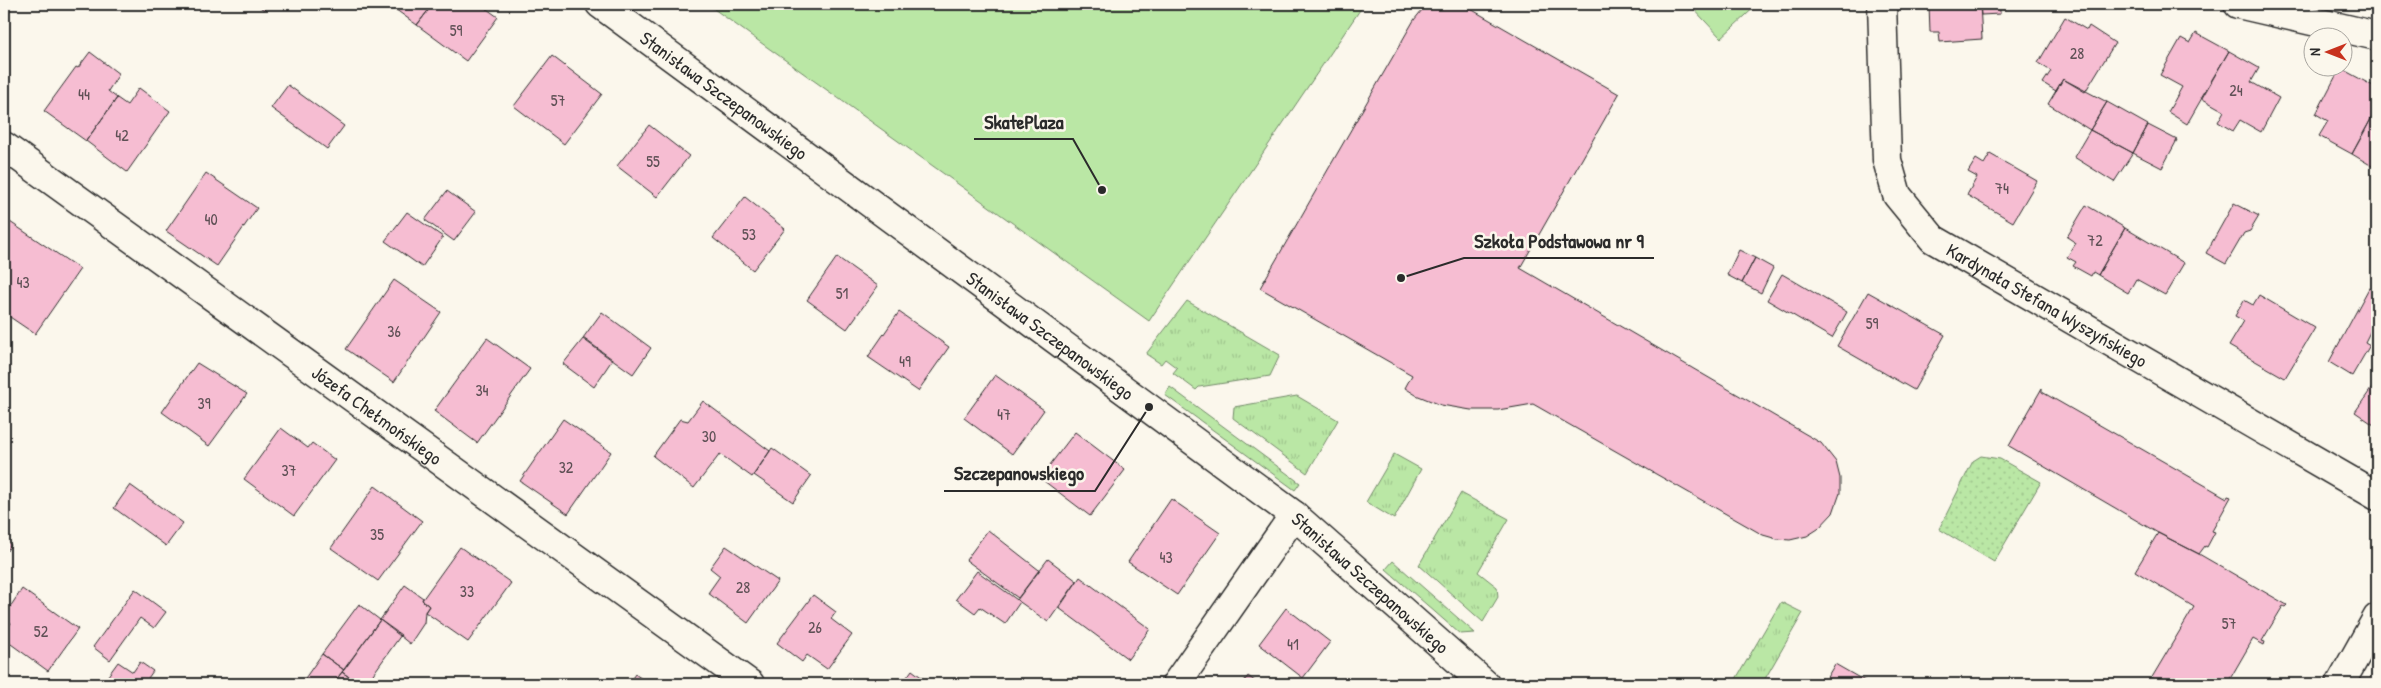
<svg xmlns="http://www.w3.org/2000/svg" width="2381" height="688" font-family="'Patrick Hand',sans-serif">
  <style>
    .grass { fill: url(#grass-tufts); stroke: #728968 }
    .park { fill: url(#park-dots); stroke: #728968 }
    .pitch { fill: #bae7a5; stroke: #728968 }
    .building { fill: #f6bdd2; stroke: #2b2b2b }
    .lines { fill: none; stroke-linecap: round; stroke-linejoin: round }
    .minor-casing { stroke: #2b2b2b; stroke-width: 31 }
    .minor { stroke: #fbf7ec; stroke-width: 28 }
    .labels { text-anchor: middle; stroke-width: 5; stroke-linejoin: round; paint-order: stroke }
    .number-label { font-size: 16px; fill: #5e5055 }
    .street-label { font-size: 19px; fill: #2b2b2b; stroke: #fbf7ec }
    .leader { fill: none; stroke: #2b2b2b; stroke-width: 2 }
    .callout-dot { fill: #2b2b2b; stroke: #fbf7ec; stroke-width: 2 }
    .callout-label { font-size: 20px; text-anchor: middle; font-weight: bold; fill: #2b2b2b; stroke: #fbf7ec; stroke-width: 5; stroke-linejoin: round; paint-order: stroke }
  </style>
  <defs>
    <pattern id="grass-tufts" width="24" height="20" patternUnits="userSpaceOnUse" patternTransform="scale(1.25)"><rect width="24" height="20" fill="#bae7a5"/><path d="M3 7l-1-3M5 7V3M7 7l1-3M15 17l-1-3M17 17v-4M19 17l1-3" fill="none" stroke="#a0c68e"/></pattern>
    <pattern id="park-dots" width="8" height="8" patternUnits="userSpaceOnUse" patternTransform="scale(1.25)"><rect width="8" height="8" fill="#bae7a5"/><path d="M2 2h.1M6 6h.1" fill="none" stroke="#a0c68e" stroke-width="1.8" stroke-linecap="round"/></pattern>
  </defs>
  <rect width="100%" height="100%" fill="#fbf7ec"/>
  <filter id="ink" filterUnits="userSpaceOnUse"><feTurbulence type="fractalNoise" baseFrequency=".02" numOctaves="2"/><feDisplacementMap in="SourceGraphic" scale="10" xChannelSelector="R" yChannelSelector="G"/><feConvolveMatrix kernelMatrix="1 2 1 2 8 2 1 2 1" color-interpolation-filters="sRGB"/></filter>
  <g filter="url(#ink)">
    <path class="grass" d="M1187 301 1280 355 1270 376 1199 387 1196 390 1173 373 1177 368 1165 359 1161 364 1146 354Z
      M1170 387 1300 483 1295 490 1165 395Z
      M1297 396 1338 420 1307 473 1233 418 1234 407Z
      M1394 454 1421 469 1394 519 1366 502Z
      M1461 493 1509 519 1478 572 1497 587 1498 597 1483 622 1419 565Z
      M1393 561 1475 633 1460 634 1386 569Z
      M1781 602 1803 613 1762 684H1733Z"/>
    <path class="park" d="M1981 456 2000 459 2041 482 1994 562 1939 529 1973 461Z"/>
    <path class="pitch" d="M707 4H1364L1149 321Z
      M1689 4H1758L1721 38Z"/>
    <path class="building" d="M256 4H269L264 10Z
      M388 4H433L417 25Z
      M433 4H480L498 17 466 61 417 25Z
      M1431 4H1462L1619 94 1520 268 1821 443 1836 462 1840 478V493L1833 513 1818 529 1807 536 1790 540 1777 539 1763 535 1533 404 1498 410H1471L1441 405 1416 395 1405 388 1412 375 1260 288 1414 20 1422 10Z
      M1929 4H1980L1982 39 1940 42 1939 32H1930Z
      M1980 4H2000V14L1981 15Z
      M2065 17 2087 30 2089 26 2115 43 2085 92 2063 79 2056 91 2043 83 2051 71 2038 63Z
      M2196 33 2229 51 2187 124 2168 112 2182 87 2160 75 2181 38 2190 43Z
      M2229 51 2259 68 2251 82 2279 98 2261 132 2240 120 2233 131 2218 122 2224 111 2201 98Z
      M90 52 119 74 108 91 117 98 86 141 44 111 76 67 78 68Z
      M552 56 602 94 564 144 514 106Z
      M2340 68 2377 88V108L2352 154 2319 136 2328 121 2316 114Z
      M2063 79 2107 102 2090 130 2048 104Z
      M288 85 344 126 327 149 271 108Z
      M139 88 170 111 127 172 86 141 117 98 127 105Z
      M2107 102 2148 125 2133 153 2090 130Z
      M2377 108V169L2352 154Z
      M649 125 689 156 657 197 617 166Z
      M2148 125 2177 140 2162 168 2133 153Z
      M2090 130 2133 153 2114 182 2074 157Z
      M1990 154 2037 181 2013 222 1967 195 1977 177 1968 172 1976 159 1984 164Z
      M206 173 257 208 217 266 166 231Z
      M447 191 476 212 454 241 425 220Z
      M745 197 785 229 753 270 713 238Z
      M2234 203 2259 216 2250 231 2244 233 2226 264 2206 253Z
      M2086 205 2125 228 2098 275 2093 272 2091 276 2073 266 2076 262 2067 257 2076 243 2067 237Z
      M407 212 443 237 422 267 385 241Z
      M4 218 80 269 35 334 4 313Z
      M2125 228 2184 263 2165 295 2136 279 2128 293 2098 275Z
      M1739 250 1755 258 1742 283 1727 275Z
      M837 257 878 286 847 329 807 300Z
      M1755 258 1773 268 1761 293 1742 283Z
      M1782 274 1847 312 1832 338 1767 300Z
      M394 280 441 312 394 382 346 349Z
      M2369 288 2377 292V318L2365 342 2370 345 2352 376 2329 362Z
      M1868 292 1945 335 1914 390 1837 346Z
      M2259 295 2315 328 2285 378 2229 346 2244 321 2235 316 2244 300 2253 305Z
      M602 312 651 348 633 374 583 338Z
      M899 312 949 347 918 391 868 357Z
      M487 338 530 369 477 443 434 411Z
      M583 339 612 360 594 387 563 364Z
      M197 363 247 394 209 446 162 412Z
      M995 375 1044 410 1012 454 964 418Z
      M2376 382 2377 383V427L2355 412Z
      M2042 388V392L2227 498 2228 496 2231 497 2212 531 2215 532 2207 547 2205 546 2199 554 2158 533 2009 446Z
      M703 401 770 451 752 477 720 454 694 488 653 456 680 419 688 421Z
      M563 419 611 452 568 514 520 481Z
      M281 428 308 448 312 443 335 460 294 516 244 479Z
      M1075 432 1125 470 1090 516 1040 478Z
      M772 448 811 476 793 502 754 475Z
      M130 485 183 523 166 546 114 508Z
      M375 486 422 521 378 581 331 548Z
      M1171 499 1220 533 1177 595 1128 562Z
      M988 530 1039 570 1018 598 966 560Z
      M2158 533 2199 554 2287 605 2285 607 2283 606 2262 641 2265 642 2264 645 2253 639 2227 684H2148L2194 607 2135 571Z
      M4 539 11 545 4 555Z
      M726 546 778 581 748 623 708 593 720 576 710 568Z
      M460 547 511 583 468 642 425 612 429 606 422 600Z
      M1048 559 1077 581 1048 622 1017 600Z
      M977 571 1020 602 1005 624 980 607 975 613 956 599Z
      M1080 577 1150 629 1128 659 1059 608Z
      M405 585 423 598 422 600 429 606 425 612 424 623 410 644 380 620Z
      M22 589 78 629 48 671 4 639V633L11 623 4 616Z
      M135 589 166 612 154 628 140 618 110 660 93 647Z
      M813 595 836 612 831 619 852 635 827 669 807 655 802 662 777 643Z
      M359 604 380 620 344 670 322 654Z
      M1286 608 1330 642 1303 678 1259 644Z
      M380 620 401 635 366 684H359L342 672Z
      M322 654 344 670 342 672 333 684H301Z
      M118 662 133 672 140 662 153 671 146 681 150 684H102Z
      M1835 664 1870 684H1823Z
      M912 670 924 679 920 684H902Z
      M342 672 359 684H333Z
      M635 674 649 684H628Z
      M1248 676 1256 682 1254 684H1242Z"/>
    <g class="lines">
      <defs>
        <g id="minor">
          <path id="s1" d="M600 4 1294 515 1485 684"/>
          <path id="s2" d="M1882 4 1887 160 1897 195 1933 239 2377 496"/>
          <path d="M2238 4 2377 36"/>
          <path id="s3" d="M4 146 750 684"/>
          <path d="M1176 684 1294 515"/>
          <path d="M2340 684 2377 618"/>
        </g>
      </defs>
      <use href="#minor" class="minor-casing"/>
      <use href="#minor" class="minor"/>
    </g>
  </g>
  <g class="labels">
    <g class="number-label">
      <text x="456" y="36">59</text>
      <text x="2077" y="59">28</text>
      <text x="2236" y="96">24</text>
      <text x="84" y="100">44</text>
      <text x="558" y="106">57</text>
      <text x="122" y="141">42</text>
      <text x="653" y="167">55</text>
      <text x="2002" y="194">74</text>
      <text x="211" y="225">40</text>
      <text x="749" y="240">53</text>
      <text x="2095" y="246">72</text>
      <text x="23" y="288">43</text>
      <text x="842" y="299">51</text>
      <text x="1872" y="329">59</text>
      <text x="394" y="337">36</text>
      <text x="905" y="367">49</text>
      <text x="482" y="396">34</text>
      <text x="204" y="409">39</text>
      <text x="1004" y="420">47</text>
      <text x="709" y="442">30</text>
      <text x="566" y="473">32</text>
      <text x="289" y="476">37</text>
      <text x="377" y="540">35</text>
      <text x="1166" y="563">43</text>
      <text x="743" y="593">28</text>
      <text x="467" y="597">33</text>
      <text x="2229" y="629">57</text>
      <text x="815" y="633">26</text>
      <text x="41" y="637">52</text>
      <text x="1293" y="650">41</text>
    </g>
    <g class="street-label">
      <text dy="7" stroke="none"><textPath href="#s1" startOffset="154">Stanisława Szczepanowskiego</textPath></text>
      <text dy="7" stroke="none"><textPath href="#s2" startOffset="381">Kardynała Stefana Wyszyńskiego</textPath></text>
      <text dy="7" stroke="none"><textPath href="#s1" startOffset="559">Stanisława Szczepanowskiego</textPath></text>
      <text dy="7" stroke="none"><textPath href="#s3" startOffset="460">Józefa Chełmońskiego</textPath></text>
      <text dy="7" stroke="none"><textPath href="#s1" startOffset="964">Stanisława Szczepanowskiego</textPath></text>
    </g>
  </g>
  <path class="leader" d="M1102 190L1073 139H974M1401 278L1464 258H1654M1149 407L1095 491H944"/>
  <g class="callout-dot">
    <circle cx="1102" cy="190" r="5"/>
    <circle cx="1401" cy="278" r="5"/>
    <circle cx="1149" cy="407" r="5"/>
  </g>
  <g class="callout-label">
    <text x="1024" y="129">SkatePlaza</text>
    <text x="1559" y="248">Szkoła Podstawowa nr 9</text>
    <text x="1019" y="480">Szczepanowskiego</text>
  </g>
  <rect width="2381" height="688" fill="none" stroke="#fbf7ec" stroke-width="20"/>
  <rect x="10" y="10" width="2361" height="668" fill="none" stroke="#2b2b2b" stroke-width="2" filter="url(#ink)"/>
  <g transform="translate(2328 52) rotate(270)"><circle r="24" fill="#fbf7ec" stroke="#a8a59f"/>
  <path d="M0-4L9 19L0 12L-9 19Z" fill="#c8321e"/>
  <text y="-8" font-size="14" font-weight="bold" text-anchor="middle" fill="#2b2b2b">N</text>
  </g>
</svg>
